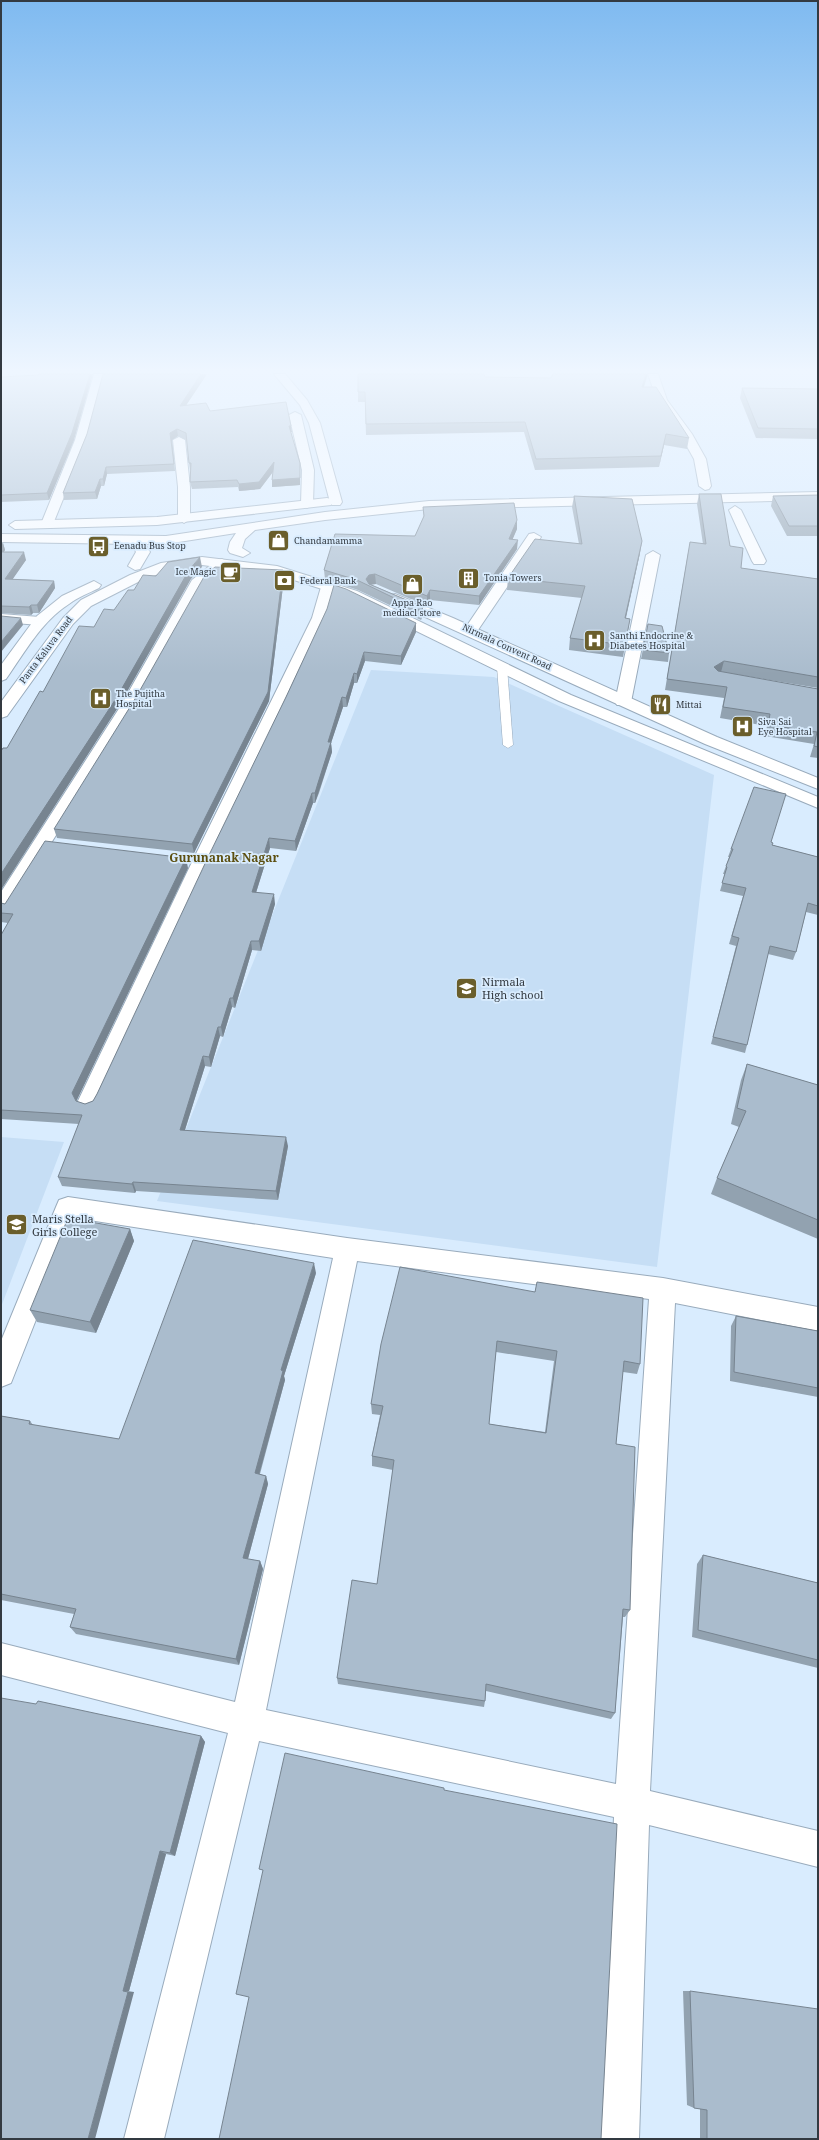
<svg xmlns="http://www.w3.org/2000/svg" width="819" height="2140" font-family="'Noto Serif',serif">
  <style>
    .built { fill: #c6def5 }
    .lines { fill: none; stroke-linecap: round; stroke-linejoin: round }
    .service-casing { stroke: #99abbc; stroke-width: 1 }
    .minor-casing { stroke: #99abbc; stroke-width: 2 }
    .tertiary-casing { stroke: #99abbc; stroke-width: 2 }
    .trunk-casing { stroke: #99abbc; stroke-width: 2 }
    .service { fill: #fff; fill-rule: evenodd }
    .minor { fill: #fff; fill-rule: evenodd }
    .tertiary { fill: #fff; fill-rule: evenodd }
    .trunk { fill: #fff; fill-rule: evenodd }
    .wall { fill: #92a2b0; fill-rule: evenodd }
    .shaded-wall { fill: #778490 }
    .building { fill: #aabccd; stroke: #778490; fill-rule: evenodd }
    .labels { text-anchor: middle; stroke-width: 3.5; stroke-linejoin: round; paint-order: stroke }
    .far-poi-label { font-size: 9px; fill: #333a41; stroke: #d9ecfe; text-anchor: start }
    .far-street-label { font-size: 9px; fill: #333a41; stroke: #d9ecfe }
    .poi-label { font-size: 11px; fill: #333a41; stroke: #d9ecfe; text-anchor: start }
    .neighbourhood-label { font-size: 12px; font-weight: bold; fill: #5c4f10; stroke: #d9ecfe }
  </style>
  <rect width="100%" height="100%" fill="#d9ecfe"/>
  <path class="built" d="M371 670 494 677 714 775 657 1267 157 1201Z
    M1 1137 64 1142 1 1307Z"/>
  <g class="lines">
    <defs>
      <path id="service" d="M502 664 507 667 513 745 508 748 503 745 497 667Z"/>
      <path id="minor" d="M94 374H104L87 440 53 524 52 527H42L41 524 75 440Z
        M648 374H658L667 400 692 434 706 459 711 486 709 489 705 490 699 486 694 459 680 434 657 400Z
        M179 437 185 440 190 487V519L184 523 178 519V487L173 440Z
        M735 506 741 510 766 561 764 564H754L752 561 729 510Z
        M534 533 541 537 478 630 476 633H466L464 630 529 534Z
        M653 551 660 555 631 702 629 705H617L615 702 646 555Z
        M222 559 229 563 205 582 136 707 8 912 1 913V892L120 707 192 580 217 560Z
        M328 583 335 587 326 618 210 862 99 1103 96 1109 88 1112 80 1109 77 1103 192 862 312 618 321 587Z
        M1 614 40 617 45 618 47 621 45 624 40 625 1 622Z
        M68 1197 347 1238 663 1278 818 1307V1331L675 1303 650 1791 818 1831V1867L649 1825 639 2139H599L614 1817 259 1741 164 2139H124L228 1733 1 1675V1643L235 1702 333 1258 76 1218 11 1383 1 1387V1341L56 1207 59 1200ZM357 1261 649 1299 616 1784 266 1710Z"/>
      <path id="tertiary" d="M274 374H285L307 400 320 423 342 502 340 505H332L330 502 309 423 300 405Z
        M295 412 301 415 314 470 313 504 307 508 301 504 302 470 289 415Z
        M202 557 277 566 357 591 571 695 818 797V808L559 701 347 597 275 574 202 565 169 570 140 581 91 606 73 624 7 716 1 718V702L63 618 81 600 130 575 161 563Z
        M94 581 101 585 99 588C89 593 78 597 69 604 41 622 25 652 6 679L1 681V665L37 616 62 596Z
        M395 594 453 618 717 737 818 778V789L705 744 390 601 388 598 390 595Z"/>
      <path id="trunk" d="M818 492V500L429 509 325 520 255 530 245 539 242 548 250 553 243 557 230 553 228 550 230 542 236 533 166 544H145L150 552 140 569 135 570 128 566 136 552 132 544 1 542V534L166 536 325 512 429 501Z
        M327 498 331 499 333 502 331 505 157 525 15 529 9 525 15 521 157 517Z"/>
    </defs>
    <use href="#service" class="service-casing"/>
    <use href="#minor" class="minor-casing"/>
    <use href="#tertiary" class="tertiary-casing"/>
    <use href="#trunk" class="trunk-casing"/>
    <use href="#service" class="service"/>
    <use href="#minor" class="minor"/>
    <use href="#tertiary" class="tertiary"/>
    <use href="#trunk" class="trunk"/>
  </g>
  <path class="wall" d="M207 374 186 405 210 411 291 426V432L300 470V485L272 487 273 472 260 489 239 491 238 487 192 489 190 482 191 470H190L189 463 186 440 178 436 172 440 175 471 107 474 104 486H101L97 499 64 500 63 493 87 434Z
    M553 374H648L644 387 689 438 687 449 664 445 659 467 535 470 524 432 366 435 365 402H358V392L485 377 551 378Z
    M1 377 74 440 49 500 1 502Z
    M742 388 818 389V439L756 438 740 398Z
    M699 494 730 546 741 568 818 579V688L721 672 818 689V758L810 757 814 744 765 736 767 726 720 718 724 698 665 690 688 553 703 544 697 504Z
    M818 495V536H787L771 506 773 496Z
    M574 496 640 553 626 618 630 619 623 657 569 650 570 638 582 598 507 590 508 578 579 544 572 507Z
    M423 507 517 529 512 539 517 549 479 605 430 600 427 606 376 584H370L423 607 422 616 421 620 358 590 325 579 324 570 415 536 424 518Z
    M1 543H3L5 550 4 552 26 560 12 579 54 581 55 588 39 613H33L31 615 1 613Z
    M284 578 269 701 194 853 57 838 54 829Z
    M327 609 416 632 401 665 365 661 357 683H354L347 707H343L331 743 332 752 319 793 315 803H313L296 851 270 848 256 893 275 904 261 951 252 950 235 1008 232 1007 223 1037 220 1036 211 1067 205 1066 185 1130 288 1146 278 1200 136 1191 135 1193 62 1186 58 1177 79 1124 1 1119V935L8 923 1 922V903L5 904 188 868 76 1101 85 1104 93 1101 97 1094 286 697Z
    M648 624 669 653 668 662 641 659Z
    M771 842 772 845 818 857V915L806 912 796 952 793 960 768 954 747 1045 745 1053 711 1044 736 946 729 944 743 896 720 891 725 874H723L726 866 729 857H728L731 849Z
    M747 1064 818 1085V1239L711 1194 717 1178 739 1127 731 1124 741 1080Z
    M130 1229 134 1241 96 1333 37 1322 30 1310Z
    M316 1273 284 1376 285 1380 260 1474 266 1476 268 1484 248 1559 260 1561 263 1569 239 1665 76 1634 70 1627 74 1614 1 1600V1416L30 1421 33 1425 119 1439Z
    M537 1282 640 1364 637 1374 623 1372 616 1444 630 1610 625 1617H623L615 1713 611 1719 486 1691 485 1701 484 1707 338 1684 337 1678 377 1584 393 1470 372 1466V1456L380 1415 372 1414 371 1404 535 1292ZM496 1352 554 1361 545 1432 489 1424Z
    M736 1316 818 1331V1397L730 1381 731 1326Z
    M703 1555 818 1583V1668L692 1637 697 1564Z
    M201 1736 205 1742 175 1856 166 1854 129 1991 134 1992 1 2139Z
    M683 1991H690L818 2139H700V2109L694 2108 687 2105Z"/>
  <path class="shaded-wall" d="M90 374H93L74 440 49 500 47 493Z
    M201 374H207L181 413 180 406Z
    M646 374H648L640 397 642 387Z
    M289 426H291L292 432H290Z
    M177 429 178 436 172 440 175 471 170 433Z
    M666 434 664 445 659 467 661 456Z
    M274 462 275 469 260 489 239 491V484Z
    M300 463V485L272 487V480Z
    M106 467 107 474 104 486 103 479Z
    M100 479 101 486 97 499 95 492Z
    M517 520V529L509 548V539Z
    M518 540 517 549 479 605V596Z
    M642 541 640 553 623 630 625 618Z
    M3 543 5 550 1 556V546Z
    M24 552 26 560 8 586 5 579Z
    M200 557 202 567 191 579 119 706 1 890V874L189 570Z
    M283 570 284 578 269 701 194 853 192 844Z
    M375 574 376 584 370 585 366 579 369 575Z
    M54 581 55 588 39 613 37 605Z
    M430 590V600L427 606V596Z
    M31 605 33 613 31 615 29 607Z
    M423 607 422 616 421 620V611Z
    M21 618 23 625 1 652V642Z
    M416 623V632L401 665V656Z
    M364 652 365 661 357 683V674Z
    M724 661 721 672 712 678 714 667Z
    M354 673V683L347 707 346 698Z
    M342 697 343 707 331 743 332 752 315 803V793L328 742Z
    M312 793 313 803 296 851 295 841Z
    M269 838 270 848 253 902 252 892Z
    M186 858 188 868 76 1102 72 1093Z
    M274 894 275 904 261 951 259 941Z
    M251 941 252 950 235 1008 233 998Z
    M230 998 232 1007 223 1037 221 1027Z
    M218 1027 220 1036 211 1067 209 1057Z
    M203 1056 205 1066 182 1139 180 1130Z
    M286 1137 288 1146 278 1200 276 1191Z
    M133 1182 136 1191 135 1193 132 1184Z
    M130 1229 134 1241 96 1333 90 1322Z
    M314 1263 316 1273 284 1376 285 1380 257 1482 255 1473 281 1370Z
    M266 1476 268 1484 246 1566 243 1558Z
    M260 1561 263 1569 239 1665 236 1659Z
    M201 1736 205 1742 175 1856 170 1853Z
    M160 1851 166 1854 129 1991H123Z
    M128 1992H134L95 2139H88Z"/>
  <path class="building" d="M39 374H90L72 433 47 493 1 495V377L38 375Z
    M103 374H201L180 406 206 403 210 411 286 402 291 426H289L300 463V478L272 480 274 462 259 482 239 484 237 480 190 482 191 463H189L186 433 177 429 170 433 174 464 106 467 103 479H100L95 492 63 493 87 434Z
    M358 374H484L485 377 551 378 553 374H646L642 387H656L689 438 666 434 661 456 536 459 525 422 366 424 365 392H358Z
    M742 388 818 389V429L758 428Z
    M699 494H721L730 546 743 548 741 568 818 579V677L724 661 714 667 718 671 818 689V747L814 746 817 732 768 725 770 714 723 707 727 687 667 679 690 542 706 544Z
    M818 495V526H789L773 496Z
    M574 496 632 499 642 541 625 618 630 619 625 645 570 638 585 586 508 578 535 539 582 544Z
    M514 503 517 520 509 539 518 540 479 596 430 590 427 596 375 574 369 575 366 579 369 584 423 607 421 611 357 580 324 570 335 534 415 536 424 516 423 507Z
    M1 552H24L5 579 54 581 37 605H31L29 607 1 606Z
    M200 557 189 570 117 697 1 874V751L3 748H7L40 691 43 692 79 626 94 627 104 609 114 610 128 590H134L143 575 156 576 168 562Z
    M215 567 283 570 268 692 192 844 54 829 135 699 205 575Z
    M334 585 346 589 416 623 401 656 364 652 357 674 354 673 346 698 342 697 328 742H331L318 783 315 793H312L295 841 269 838 252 892 274 894 259 941H251L233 998H230L221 1027H218L209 1057 203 1056 180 1130 286 1137 276 1191 133 1182 132 1184 58 1177 82 1115 1 1110V935L13 914 1 913V903L5 904 45 841 186 858 72 1093 76 1101 85 1104 93 1101 97 1094 210 853 286 697 327 609Z
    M1 616 21 618 1 642Z
    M648 624 662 626 669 653 643 650Z
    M754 787 786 794 771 842 773 843 772 845 818 857V906L808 903 796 952 770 946 747 1045 713 1037 739 938 732 936 746 888 722 883 727 867 726 866 733 849H731Z
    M747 1064 818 1085V1220L717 1178 746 1111 737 1108Z
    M68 1218 130 1229 90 1322 30 1310Z
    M193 1240 314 1263 281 1370 283 1371 255 1473 266 1476 243 1558 260 1561 236 1659 70 1627 76 1609 1 1594V1416L30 1421 29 1424 119 1439Z
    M400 1267 535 1292 537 1282 643 1298 640 1364 624 1361 616 1444 635 1447 630 1610 623 1609 615 1713 486 1684 485 1701 337 1678 352 1580 377 1584 394 1460 372 1456 383 1406 371 1404 381 1344ZM497 1341 557 1351 546 1433 489 1424Z
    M736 1316 818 1331V1388L734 1372Z
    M703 1555 818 1583V1660L698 1630Z
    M1 1698 36 1704 38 1701 201 1736 170 1853 160 1851 123 1991 128 1992 88 2139H1Z
    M285 1753 444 1788V1790L617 1824 601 2139H219L249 1997 236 1994 263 1870 259 1869Z
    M690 1991 818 2009V2139H707V2110L694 2108Z"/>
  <linearGradient id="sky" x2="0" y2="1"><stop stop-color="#7fbaf0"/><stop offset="0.55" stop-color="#eef6ff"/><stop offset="1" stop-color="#eef6ff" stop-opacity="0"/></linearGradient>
  <rect width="819" height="674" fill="url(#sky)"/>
  <defs>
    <symbol id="shop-square" viewBox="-11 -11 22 22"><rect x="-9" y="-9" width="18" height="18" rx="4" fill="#6a5e2b" stroke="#d9ecfe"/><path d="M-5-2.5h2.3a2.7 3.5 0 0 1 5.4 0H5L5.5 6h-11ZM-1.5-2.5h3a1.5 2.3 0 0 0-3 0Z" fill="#fff"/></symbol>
    <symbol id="bus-square" viewBox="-11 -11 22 22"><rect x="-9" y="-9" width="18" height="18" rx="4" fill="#6a5e2b" stroke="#d9ecfe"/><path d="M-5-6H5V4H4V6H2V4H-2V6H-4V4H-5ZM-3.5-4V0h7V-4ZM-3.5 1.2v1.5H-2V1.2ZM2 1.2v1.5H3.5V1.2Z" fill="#fff"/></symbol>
    <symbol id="cafe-square" viewBox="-11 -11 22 22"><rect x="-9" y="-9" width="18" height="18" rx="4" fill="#6a5e2b" stroke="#d9ecfe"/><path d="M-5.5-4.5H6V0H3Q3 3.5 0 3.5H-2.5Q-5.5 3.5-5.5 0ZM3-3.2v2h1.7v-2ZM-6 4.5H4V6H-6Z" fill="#fff"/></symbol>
    <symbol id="building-square" viewBox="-11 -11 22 22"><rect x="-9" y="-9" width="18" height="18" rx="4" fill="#6a5e2b" stroke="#d9ecfe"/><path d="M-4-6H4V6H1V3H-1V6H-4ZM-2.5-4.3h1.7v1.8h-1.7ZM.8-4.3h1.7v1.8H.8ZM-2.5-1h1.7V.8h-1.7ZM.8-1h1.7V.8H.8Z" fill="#fff"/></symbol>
    <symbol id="bank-square" viewBox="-11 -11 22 22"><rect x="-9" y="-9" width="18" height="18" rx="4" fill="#6a5e2b" stroke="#d9ecfe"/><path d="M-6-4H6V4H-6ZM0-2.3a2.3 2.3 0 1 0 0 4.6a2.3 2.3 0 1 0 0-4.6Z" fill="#fff"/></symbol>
    <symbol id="hospital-square" viewBox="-11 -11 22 22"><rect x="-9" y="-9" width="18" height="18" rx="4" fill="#6a5e2b" stroke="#d9ecfe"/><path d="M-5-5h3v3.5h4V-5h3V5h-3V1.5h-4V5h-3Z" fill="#fff"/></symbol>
    <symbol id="restaurant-square" viewBox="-11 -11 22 22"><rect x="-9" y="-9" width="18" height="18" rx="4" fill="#6a5e2b" stroke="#d9ecfe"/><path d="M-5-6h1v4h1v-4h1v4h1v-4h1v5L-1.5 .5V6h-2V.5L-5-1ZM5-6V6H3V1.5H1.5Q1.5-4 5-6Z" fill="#fff"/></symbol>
    <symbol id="school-square" viewBox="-11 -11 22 22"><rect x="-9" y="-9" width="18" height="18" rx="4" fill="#6a5e2b" stroke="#d9ecfe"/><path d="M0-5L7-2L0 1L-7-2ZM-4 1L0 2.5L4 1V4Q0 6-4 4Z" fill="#fff"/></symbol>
    <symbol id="university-square" viewBox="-11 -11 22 22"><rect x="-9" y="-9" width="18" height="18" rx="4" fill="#6a5e2b" stroke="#d9ecfe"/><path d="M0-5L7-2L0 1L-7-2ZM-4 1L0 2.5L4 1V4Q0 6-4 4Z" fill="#fff"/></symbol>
  </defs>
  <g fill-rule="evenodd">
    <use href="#shop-square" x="266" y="528" width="25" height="25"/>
    <use href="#bus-square" x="86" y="534" width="25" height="25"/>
    <use href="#cafe-square" x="218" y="560" width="25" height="25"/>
    <use href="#building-square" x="456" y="566" width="25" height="25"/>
    <use href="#bank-square" x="272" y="568" width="25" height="25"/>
    <use href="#shop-square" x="400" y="572" width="25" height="25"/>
    <use href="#hospital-square" x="582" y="628" width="25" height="25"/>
    <use href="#hospital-square" x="88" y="686" width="25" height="25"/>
    <use href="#restaurant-square" x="648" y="692" width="25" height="25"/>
    <use href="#hospital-square" x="730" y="714" width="25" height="25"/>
    <use href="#school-square" x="454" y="976" width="25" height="25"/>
    <use href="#university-square" x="4" y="1212" width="25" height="25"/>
  </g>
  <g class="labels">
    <g class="far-poi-label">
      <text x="294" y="544">Chandamamma</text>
      <text x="114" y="549">Eenadu Bus Stop</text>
      <text x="216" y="575" text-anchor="end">Ice Magic</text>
      <text x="484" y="581">Tonia Towers</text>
      <text x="300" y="584">Federal Bank</text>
      <text x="412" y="606" text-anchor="middle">Appa Rao<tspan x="412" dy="10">mediacl store</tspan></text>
      <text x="610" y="639">Santhi Endocrine &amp;<tspan x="610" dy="10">Diabetes Hospital</tspan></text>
      <text x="116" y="697">The Pujitha<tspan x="116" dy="10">Hospital</tspan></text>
      <text x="676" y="708">Mittai</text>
      <text x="758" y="725">Siva Sai<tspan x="758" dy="10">Eye Hospital</tspan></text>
    </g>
    <g class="far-street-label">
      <text transform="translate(507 647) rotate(25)" y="3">Nirmala Convent Road</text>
      <text transform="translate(46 650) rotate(-53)" y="3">Panta Kaluva Road</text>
    </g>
    <g class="poi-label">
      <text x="482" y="986">Nirmala<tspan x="482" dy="13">High school</tspan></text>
      <text x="32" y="1223">Maris Stella<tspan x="32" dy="13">Girls College</tspan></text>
    </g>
    <g class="neighbourhood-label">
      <text x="224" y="862">Gurunanak Nagar</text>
    </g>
  </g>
  <rect width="819" height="2140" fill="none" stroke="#333a41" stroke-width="4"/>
</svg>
